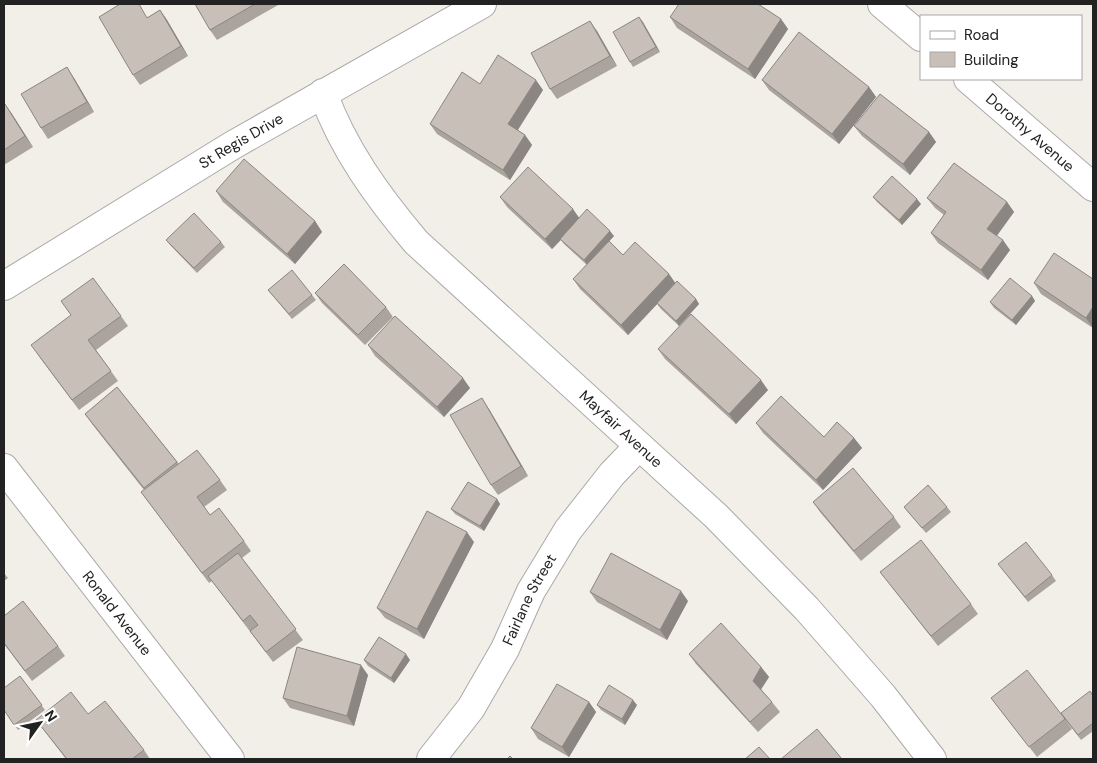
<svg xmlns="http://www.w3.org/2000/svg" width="1097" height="763" font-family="'DM Sans',sans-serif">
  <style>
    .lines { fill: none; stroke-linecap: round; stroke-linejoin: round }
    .street-casing { stroke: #a9a9a9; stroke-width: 30 }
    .street { stroke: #fff; stroke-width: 28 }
    .wall { fill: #aba49e }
    .shaded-wall { fill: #8b8681 }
    .building { fill: #c7bfb8; stroke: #8b8681 }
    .labels { text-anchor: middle; stroke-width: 5; stroke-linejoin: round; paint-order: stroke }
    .street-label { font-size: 15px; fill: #222; stroke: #fff }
  </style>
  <rect width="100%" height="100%" fill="#f2efe9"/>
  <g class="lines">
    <defs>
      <g id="street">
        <path d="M882 4 921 37"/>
        <path id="s1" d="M968 79 1093 187"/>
        <path id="s2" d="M323 93C343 149 378 197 416 242L716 516 807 609 883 696 932 759"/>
        <path id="s3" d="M4 286 233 145 482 4"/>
        <path id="s4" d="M4 468 230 759"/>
        <path id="s5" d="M431 759 471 708 505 649 531 591 568 530 612 474 638 447"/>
      </g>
    </defs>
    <use href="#street" class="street-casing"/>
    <use href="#street" class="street"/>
  </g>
  <path class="wall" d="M195 4H280L217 40 210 30Z
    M160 10 167 20 188 56 140 85 133 75 148 17Z
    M639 17 660 52 633 67 630 62Z
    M670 17 781 19 788 29 755 79 677 28Z
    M597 31 617 66 557 99 550 89Z
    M74 78 94 112 48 139 41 128Z
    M762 80 869 87 876 97 839 144 769 90Z
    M480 84 543 90 518 130 525 135 532 145 510 180 437 134 430 124Z
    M4 105 12 114 33 147 4 165Z
    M854 126 929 132 936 142 910 175 862 136Z
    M216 191 315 221 322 232 295 264 223 202Z
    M500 197 579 218 614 236 609 241 623 255 669 274 675 283 696 299 699 304 679 326 661 309 657 304 628 335 580 289 573 279 587 265 564 244 561 240 552 249 507 207Z
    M873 197 921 204 902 225 877 202Z
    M927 198 1007 202 1014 212 997 236 1010 250 988 280 938 243 931 233 944 215 935 208Z
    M166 240 221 242 225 247 197 273 170 245Z
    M1093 279V328L1041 294 1034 283Z
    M268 290 312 295 316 300 292 319Z
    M315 293 386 307 393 317 365 345 322 303Z
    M1032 296 1035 301 1016 325 994 308 990 302Z
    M71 315 121 316 128 326 96 350 118 381 79 410 38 355Z
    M368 345 470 388 444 417 375 356Z
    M658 349 768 390 736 424 665 359Z
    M117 387 179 464 220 480 227 490 204 507 210 515 244 541 251 551 242 558 303 640 273 662 212 581 209 583 141 492 144 490 92 424 85 414Z
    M489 409 528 476 498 495 491 485Z
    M756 423 824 437 854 438 862 448 823 490 763 433Z
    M497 499 500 504 484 531 455 514 451 509Z
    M813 502 894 517 901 527 861 561 820 512Z
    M904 507H947L951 512 926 533Z
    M474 542 424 639 385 618 377 608Z
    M1002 569 1052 575 1056 581 1028 602Z
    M880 572 971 604 978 614 938 646 888 582Z
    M4 573 8 578 4 581Z
    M590 592 688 601 667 640 597 602Z
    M4 616 58 646 65 656 32 681 4 644Z
    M689 654 761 667 769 677 761 689 772 702 780 712 758 732 696 664Z
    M364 660H410L394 683 368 666Z
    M368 675 354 726 290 708 283 698Z
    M20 676 45 710 18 730 4 710Z
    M1093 696V731L1081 740 1065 719 1072 729 1037 757 991 698 1065 718Z
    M589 702 596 712 569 757 538 739 531 728Z
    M597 705H637L625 725 601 710Z
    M88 714 144 750 150 759H66L36 720Z"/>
  <path class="shaded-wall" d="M160 10 167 20 188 56 181 46Z
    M639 17 643 22 660 52 656 47Z
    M781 19 788 29 755 79 748 69Z
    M590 21 597 31 617 66 610 56Z
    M67 67 74 78 94 112 87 102Z
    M536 80 543 90 515 134 508 124Z
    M869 87 876 97 839 144 832 134Z
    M5 104 12 114 33 147 25 136Z
    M929 132 936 142 910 175 903 164Z
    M525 135 532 145 510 180 503 170Z
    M917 199 921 204 902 225 899 220Z
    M1007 202 1014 212 994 239 987 229Z
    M573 209 580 219 552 249 545 239Z
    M315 221 322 232 295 264 287 254Z
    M610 231 614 236 587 265 584 260Z
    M1003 240 1010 250 988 280 981 270Z
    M669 274 676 284 628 335 621 325Z
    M1032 296 1035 301 1016 325 1012 320Z
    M696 299 699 304 679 326 676 321Z
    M1093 307V328L1086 318Z
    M463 378 470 388 444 417 437 407Z
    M761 380 768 390 736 424 729 414Z
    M482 398 489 409 528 476 521 466Z
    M854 438 862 448 823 490 816 480Z
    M497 499 500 504 484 531 480 526Z
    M467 532 474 542 424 639 417 629Z
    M681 591 688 601 667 640 660 630Z
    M406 654 410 660 394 683 391 678Z
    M361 665 368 675 354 726 347 716Z
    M761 667 769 677 760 691 753 681Z
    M633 700 637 705 625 725 622 719Z
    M589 702 596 712 569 757 562 747Z"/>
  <path class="building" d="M120 4H139L147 18 160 10 181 46 133 75 99 17Z
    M195 4H255L210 30Z
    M679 4H758L781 19 748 69 670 17Z
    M639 17 656 47 630 62 613 32Z
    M590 21 610 56 550 89 531 53Z
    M799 32 869 87 832 134 762 80Z
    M498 55 536 80 508 124 525 135 503 170 430 124 462 72 480 84Z
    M67 67 87 102 41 128 21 94Z
    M880 94 929 132 903 164 854 126Z
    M5 104 25 136 4 150V105Z
    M244 159 315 221 287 254 216 191Z
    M954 163 1007 202 987 229 1003 240 981 270 931 233 946 212 927 198Z
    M528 167 573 209 545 239 500 197Z
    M892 176 917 199 899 220 873 197Z
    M587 209 610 231 584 260 560 239Z
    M194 213 221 242 194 268 166 240Z
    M609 241 623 255 635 242 669 274 621 325 573 279Z
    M1054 253 1093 279V307L1086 318 1034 283Z
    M344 264 386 307 358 335 315 293Z
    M292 270 312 295 289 314 268 290Z
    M93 278 121 316 88 340 111 371 72 400 31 345 71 315 61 301Z
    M1010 278 1032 296 1012 320 990 302Z
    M677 281 696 299 676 321 657 303Z
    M691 314 761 380 729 414 658 349Z
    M395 316 463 378 437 407 368 345Z
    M117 387 177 462 144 488 85 414Z
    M781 396 824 437 837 422 854 438 816 480 756 423Z
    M482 398 521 466 491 485 450 415Z
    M197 450 220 480 197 497 210 515 219 508 244 541 202 573 141 492Z
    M853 468 894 517 854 551 813 502Z
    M468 482 497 499 480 526 451 509Z
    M928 485 947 507 922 528 904 507Z
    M427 511 467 532 417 629 377 608Z
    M921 540 971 604 931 636 880 572Z
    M1026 542 1052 575 1025 597 998 564Z
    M238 553 296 629 266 652 250 631 258 625 250 615 243 621 208 576Z
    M611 553 681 591 660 630 590 592Z
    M23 601 58 646 25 671 4 643V616Z
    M721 623 761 667 753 681 772 702 750 722 689 654Z
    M379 637 406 654 391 678 364 660Z
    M297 647 361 665 347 716 283 698Z
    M1027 670 1065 719 1029 747 991 698Z
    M20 676 42 705 14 725 4 710V688Z
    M557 684 589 702 562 747 531 728Z
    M609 685 633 700 622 719 597 705Z
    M1090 691 1093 696V723L1078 735 1061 713Z
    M71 692 88 714 105 701 144 750 132 759H67L36 720Z
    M817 729 842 759H781Z
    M759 747 770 759H745Z
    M510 756 513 759H507Z"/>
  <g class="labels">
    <g class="street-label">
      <text dy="5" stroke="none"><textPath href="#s1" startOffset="82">Dorothy Avenue</textPath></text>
      <text dy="5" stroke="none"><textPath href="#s3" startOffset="278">St Regis Drive</textPath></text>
      <text dy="5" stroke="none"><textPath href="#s2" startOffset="454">Mayfair Avenue</textPath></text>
      <text dy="5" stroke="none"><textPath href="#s5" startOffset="188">Fairlane Street</textPath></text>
      <text dy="5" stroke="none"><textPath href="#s4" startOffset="184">Ronald Avenue</textPath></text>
    </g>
  </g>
  <rect width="1097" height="763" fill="none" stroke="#222222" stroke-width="10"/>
  <rect x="920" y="15" width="162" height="65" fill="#ffffff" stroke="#a7a7a7"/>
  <rect x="930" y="31" width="25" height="8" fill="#ffffff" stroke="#a7a7a7"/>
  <text x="964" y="40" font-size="15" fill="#222222">Road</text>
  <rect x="930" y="52" width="25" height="15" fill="#c7bfb8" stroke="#a7a7a7"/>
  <text x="964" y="65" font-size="15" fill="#222222">Building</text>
  <g transform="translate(40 723) rotate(57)" stroke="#ffffff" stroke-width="4" paint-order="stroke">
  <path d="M0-4L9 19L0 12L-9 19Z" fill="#222222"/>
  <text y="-8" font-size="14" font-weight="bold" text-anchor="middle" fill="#222222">N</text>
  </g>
</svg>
